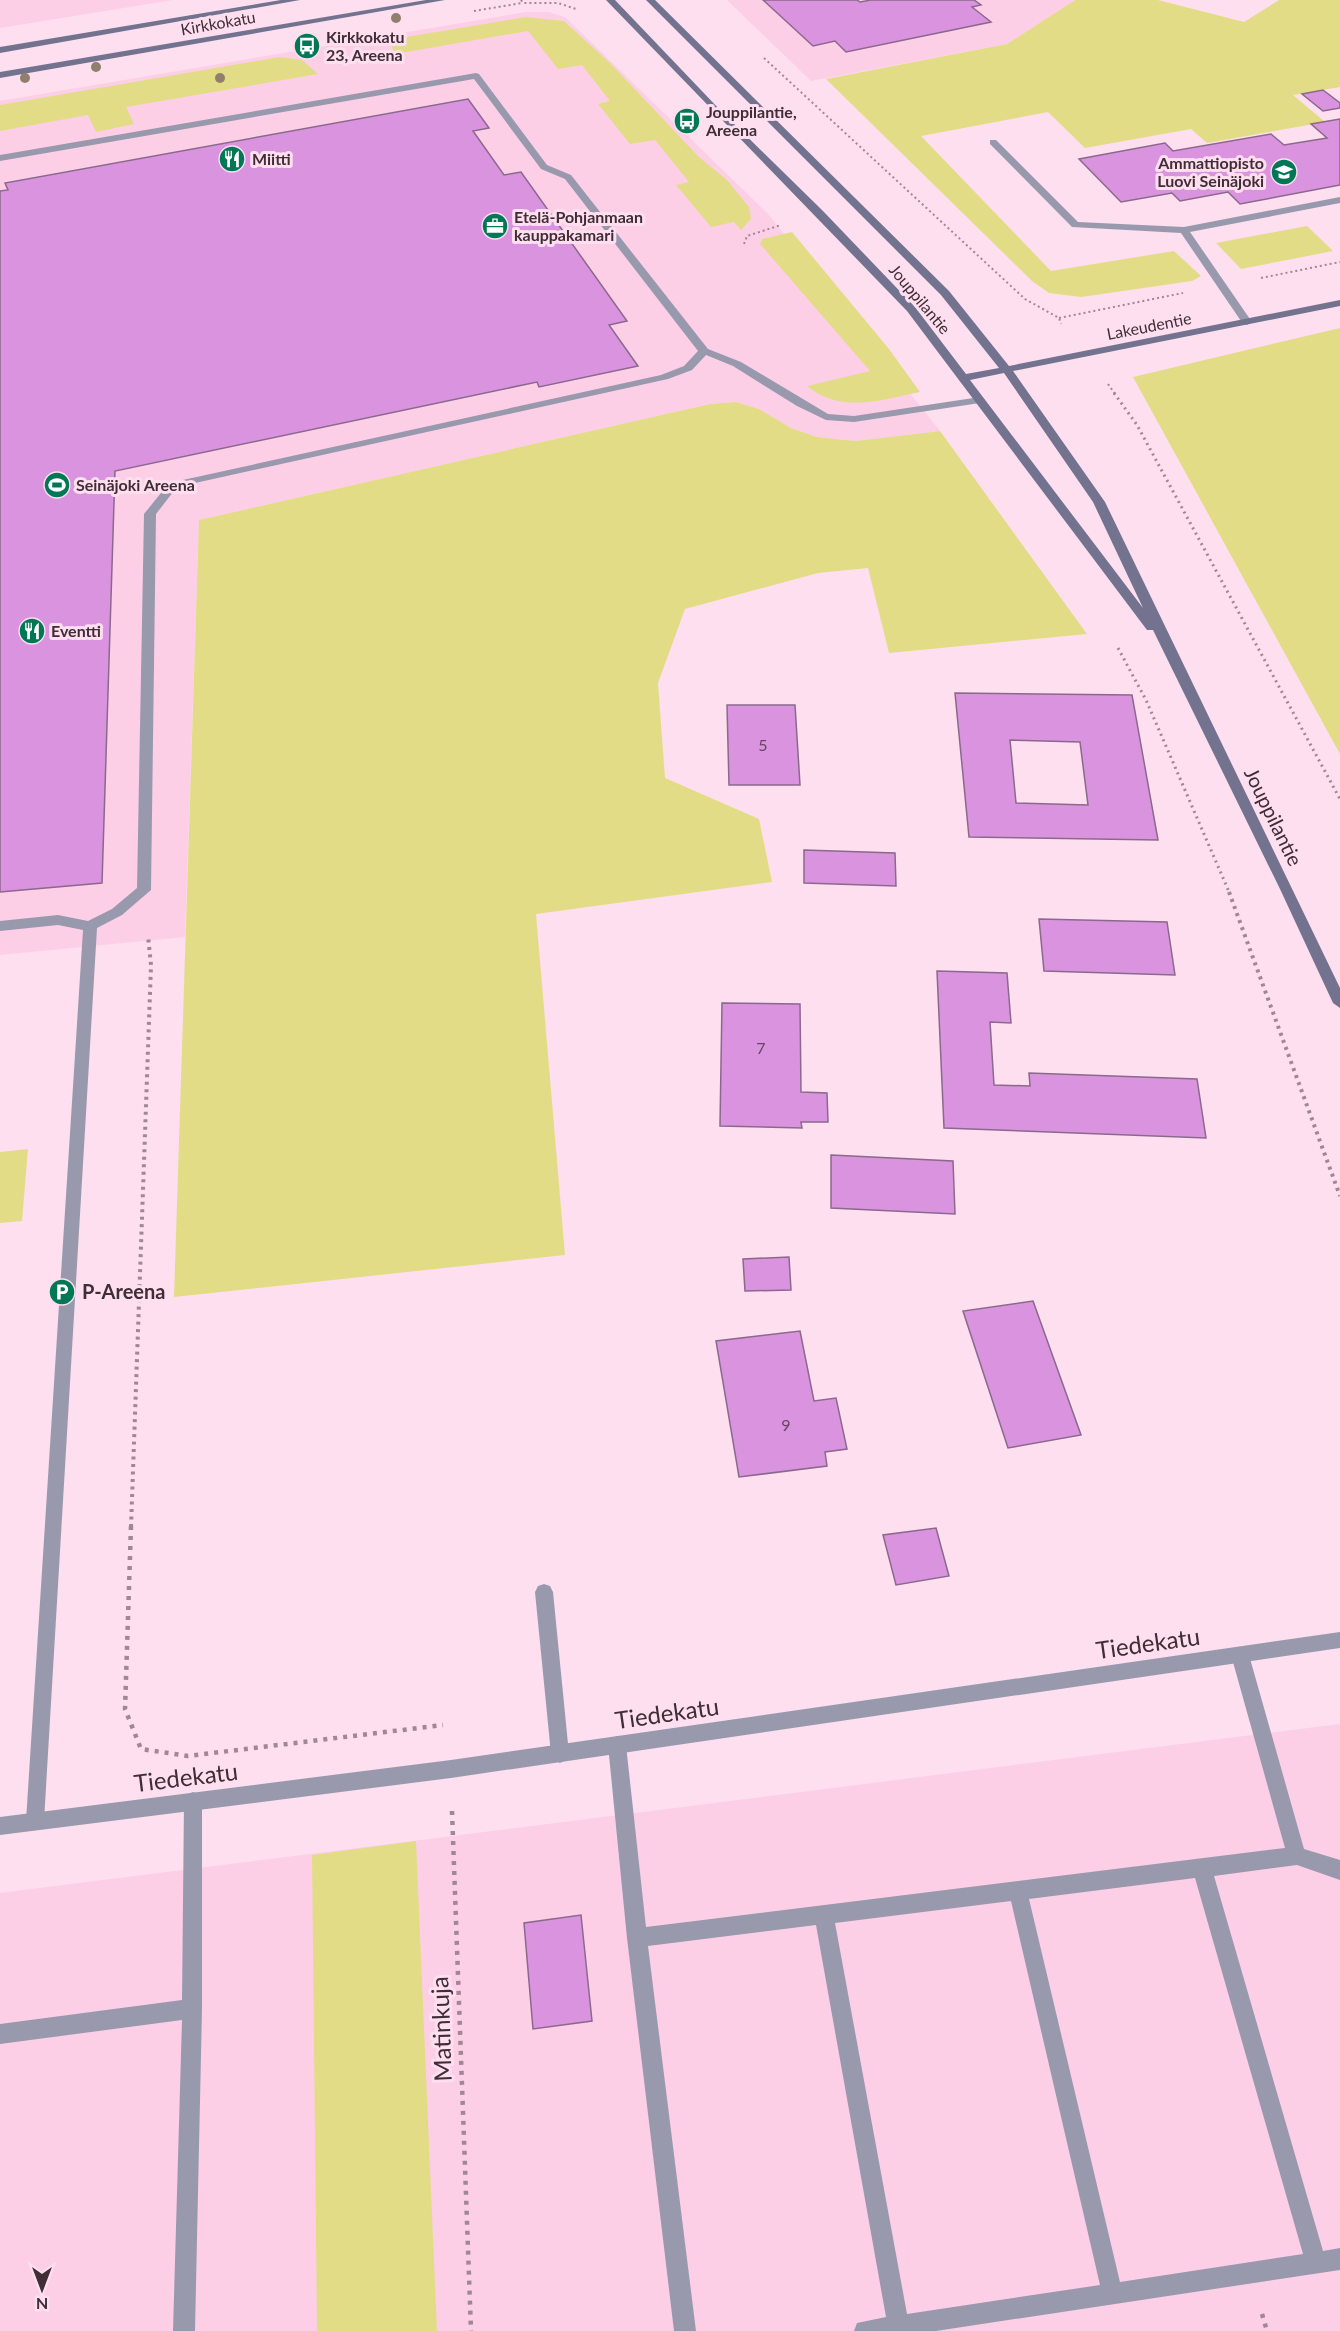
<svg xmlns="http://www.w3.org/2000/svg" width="1340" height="2331" font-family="Lato,sans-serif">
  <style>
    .built { fill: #fccfe7 }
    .green { fill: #e3dc87 }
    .building { fill: #da93df; stroke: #8a698c; stroke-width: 1.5; fill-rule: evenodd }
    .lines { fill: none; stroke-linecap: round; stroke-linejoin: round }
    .path-far3 { stroke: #a08794; stroke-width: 2; stroke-dasharray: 2 3; stroke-linecap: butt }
    .path-far2 { stroke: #a08794; stroke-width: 3; stroke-dasharray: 2 4; stroke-linecap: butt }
    .path-far1 { stroke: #a08794; stroke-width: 4; stroke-dasharray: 3 4.5; stroke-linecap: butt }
    .path { stroke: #a08794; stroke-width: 4.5; stroke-dasharray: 4 6; stroke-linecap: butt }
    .lane { fill: #9999ad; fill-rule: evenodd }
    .street { fill: #9999ad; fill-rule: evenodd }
    .secondary { fill: #737390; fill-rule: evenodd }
    .tree { fill: #8f7f6c }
    .labels { text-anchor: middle; stroke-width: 6; stroke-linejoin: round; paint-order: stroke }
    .far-street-label { font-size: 16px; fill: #402d37; stroke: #fddfef }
    .far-poi-label { font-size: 16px; font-weight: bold; fill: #402d37; stroke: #fddfef; text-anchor: start }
    .number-label { font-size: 16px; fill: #664661 }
    .street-label { font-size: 20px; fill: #402d37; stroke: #fddfef }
    .poi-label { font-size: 20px; font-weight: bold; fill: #402d37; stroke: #fddfef; text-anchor: start }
    .near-street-label { font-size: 24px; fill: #402d37; stroke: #fddfef }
  </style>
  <rect width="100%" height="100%" fill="#fddfef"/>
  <path class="built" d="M0 0H173L0 28Z
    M727 0H1075L1007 44 811 81Z
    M526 12H548L565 17 768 214 940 431 855 441 817 437 791 428 759 409 736 402 710 404 199 520 185 937 0 955V101Z
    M1340 1724V2331H0V1893Z"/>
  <path class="green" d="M1075 0H1158L1244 22 1279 0H1340V87L1293 95 1325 122 1207 143 1191 129 1085 148 1048 112 921 136 1051 271 1174 251 1201 276 1192 281 1081 297 1049 293 1032 281 826 79 1007 44Z
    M526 17 564 21 611 64 699 157 727 180 749 207 751 219 741 230 734 222 711 227 676 185 689 182 655 140 630 144 598 104 610 101 582 65 558 69 528 31 395 54 392 48 394 39Z
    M280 57 302 60 318 74 126 107 134 124 96 132 88 115 0 131V105Z
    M1307 226 1333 251 1241 269 1216 243Z
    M792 232 889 349 920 392C881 400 841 414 807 386L870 371 760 244 762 239Z
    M1340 328V754L1133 377Z
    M736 402 759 409 791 428 817 437 855 441 940 431 1087 634 889 653 868 568 818 573 685 609 658 683 665 778 759 819 772 882 536 914 565 1255 174 1297 199 520 710 404Z
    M28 1149 22 1221 0 1223V1152Z
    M416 1841 437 2331H317L312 1855Z"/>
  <path class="building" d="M763 0H857L860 2 871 0H974L981 5 972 7 991 22 846 52 835 41 813 46Z
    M1323 90 1340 103V108L1323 111 1302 94Z
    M468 99 489 128 473 131 504 175 521 172 627 321 609 325 638 366 539 387 537 382 115 471 102 883 0 892V191L8 190 5 183Z
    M1340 119V185L1240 204 1228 192 1180 201 1172 193 1121 202 1079 159 1165 143 1173 151 1271 134 1284 145 1327 138 1311 124Z
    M955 693 1132 695 1158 840 969 837ZM1010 740 1080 742 1088 805 1016 803Z
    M727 705H795L800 785H729Z
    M804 850 895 853 896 886 804 883Z
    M1039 919 1167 922 1175 975 1044 971Z
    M937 971 1007 973 1011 1023 990 1022 994 1085 1030 1086 1029 1073 1197 1079 1206 1138 944 1128Z
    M722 1003 800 1004 801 1092 827 1093 828 1122H801L802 1128 720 1126Z
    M831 1155 953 1161 955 1214 831 1208Z
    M789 1257 791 1290 745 1291 743 1259Z
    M1033 1301 1081 1435 1008 1448 963 1311Z
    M800 1331 814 1401 836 1398 847 1449 825 1452 827 1466 739 1477 716 1341Z
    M936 1528 949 1576 896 1585 883 1535Z
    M581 1915 592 2021 533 2029 524 1923Z"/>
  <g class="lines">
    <path class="path-far3" d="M521 0 523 3H558L576 9
      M474 11 522 3
      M764 58 1025 299 1059 318 1061 324
      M744 244 747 236 781 225
      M1261 278 1340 262
      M1059 318 1183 293
      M1108 384 1115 394"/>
    <path class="path-far2" d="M1114 393 1137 425 1340 799
      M1118 648 1146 700 1230 894"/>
    <path class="path-far1" d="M1229 892 1340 1196
      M131 1527 151 965 148 936"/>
    <path class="path" d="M131 1526 125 1709 141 1749 188 1756 443 1725
      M452 1811 471 2331
      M1262 2314 1267 2331"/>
    <path class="lane" d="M476 73 479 74 547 165 571 175 708 349 741 362 828 414 854 416 980 397 985 400 980 403 854 422 826 420 797 406 733 366 706 355 692 370 668 379 177 487 156 514 151 890 122 915 97 928 44 1821 42 1828 35 1830 28 1828 26 1821 83 930 58 925 0 931V921L58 915 88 921 112 909 137 888 144 514 169 483 661 375 684 366 698 351 565 179 541 169 474 79 0 161V155Z
      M990 140H996L1078 222 1184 227 1340 197V203L1190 232 1252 322 1247 325 1243 324 1181 233 1072 227 990 144Z
      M544 1584 550 1586 553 1592 569 1754 566 1760 560 1763 554 1760 551 1754 535 1592 538 1586Z
      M1240 1647 1246 1649 1249 1655 1304 1849 1340 1860V1880L1297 1865 1214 1876 1323 2251 1340 2248V2270L936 2331H854L857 2323 886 2317 816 1925 648 1946 696 2331H674L627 1938 608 1745 611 1739 617 1736 623 1739 626 1745 646 1927 1285 1848 1231 1655 1234 1649ZM1195 1878 1303 2254 1120 2282 1029 1899ZM1011 1901 1100 2285 907 2314 835 1923Z
      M193 1792 200 1795 202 1801V2009L195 2331H173L182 2020 0 2044V2024L182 2000 184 1801 186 1795Z"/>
    <path class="street" d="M1340 1632V1648L451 1778 0 1835V1817L451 1760Z"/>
    <path class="secondary" d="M281 0H300L0 53V47Z
      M426 0H445L0 78V72Z
      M606 0H615L722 112 823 211 915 307 966 374 999 368 941 295 646 0H655L949 291 1009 366 1340 300V306L1013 371 1105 502 1340 988V1008L1333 1003 1280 889 1153 630H1147L907 311ZM1004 373 1093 502 1143 608 970 380Z"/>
  </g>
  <g class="tree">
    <circle cx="396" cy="18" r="5"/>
    <circle cx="96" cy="67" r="5"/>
    <circle cx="25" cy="78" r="5"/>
    <circle cx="220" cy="78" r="5"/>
  </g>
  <defs>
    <symbol id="bus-disc" viewBox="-11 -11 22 22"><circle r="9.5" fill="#007855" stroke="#fddfef"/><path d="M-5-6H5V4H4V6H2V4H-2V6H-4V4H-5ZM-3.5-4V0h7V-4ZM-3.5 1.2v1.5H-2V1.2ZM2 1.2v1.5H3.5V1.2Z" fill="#fff"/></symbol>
    <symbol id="restaurant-disc" viewBox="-11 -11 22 22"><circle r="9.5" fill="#007855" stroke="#fddfef"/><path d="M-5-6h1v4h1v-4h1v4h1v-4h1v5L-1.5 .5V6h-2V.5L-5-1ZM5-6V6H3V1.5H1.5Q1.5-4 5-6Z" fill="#fff"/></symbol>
    <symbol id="school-disc" viewBox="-11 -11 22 22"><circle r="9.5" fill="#007855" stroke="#fddfef"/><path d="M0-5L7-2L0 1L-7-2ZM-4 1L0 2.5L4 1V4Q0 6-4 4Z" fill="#fff"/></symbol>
    <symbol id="office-disc" viewBox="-11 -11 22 22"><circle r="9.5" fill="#007855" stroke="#fddfef"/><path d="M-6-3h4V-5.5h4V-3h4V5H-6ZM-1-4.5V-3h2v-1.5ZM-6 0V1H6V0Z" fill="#fff"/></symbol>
    <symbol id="stadium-disc" viewBox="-11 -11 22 22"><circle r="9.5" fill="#007855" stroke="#fddfef"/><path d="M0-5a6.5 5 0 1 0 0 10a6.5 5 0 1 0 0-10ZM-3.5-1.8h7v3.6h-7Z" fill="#fff"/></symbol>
    <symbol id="parking-disc" viewBox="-11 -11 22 22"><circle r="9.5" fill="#007855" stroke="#fddfef"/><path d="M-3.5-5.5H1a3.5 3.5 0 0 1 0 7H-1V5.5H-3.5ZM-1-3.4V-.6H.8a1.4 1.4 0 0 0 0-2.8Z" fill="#fff"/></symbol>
  </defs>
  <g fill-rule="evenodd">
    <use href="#bus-disc" x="292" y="31" width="30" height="30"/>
    <use href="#bus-disc" x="672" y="106" width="30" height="30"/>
    <use href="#restaurant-disc" x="217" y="144" width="30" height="30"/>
    <use href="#school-disc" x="1269" y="157" width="30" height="30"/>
    <use href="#office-disc" x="480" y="211" width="30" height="30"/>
    <use href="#stadium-disc" x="42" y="470" width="30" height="30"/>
    <use href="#restaurant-disc" x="17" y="616" width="30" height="30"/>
    <use href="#parking-disc" x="47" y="1277" width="30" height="30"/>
  </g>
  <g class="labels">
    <g class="far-street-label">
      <text transform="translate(218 23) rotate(-10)" y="6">Kirkkokatu</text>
      <text transform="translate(920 299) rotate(50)" y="6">Jouppilantie</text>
      <text transform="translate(1149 326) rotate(-11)" y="6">Lakeudentie</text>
    </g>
    <g class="far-poi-label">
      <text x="326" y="43">Kirkkokatu<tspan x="326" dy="18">23, Areena</tspan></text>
      <text x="706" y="118">Jouppilantie,<tspan x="706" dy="18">Areena</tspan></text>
      <text x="252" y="165">Miitti</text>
      <text x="1264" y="169" text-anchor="end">Ammattiopisto<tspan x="1264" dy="18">Luovi Seinäjoki</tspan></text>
      <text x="514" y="223">Etelä-Pohjanmaan<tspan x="514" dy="18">kauppakamari</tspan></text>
      <text x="76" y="491">Seinäjoki Areena</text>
      <text x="51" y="637">Eventti</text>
    </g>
    <g class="number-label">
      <text x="763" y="751">5</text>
      <text x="761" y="1054">7</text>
      <text x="786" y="1431">9</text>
    </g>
    <g class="street-label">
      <text transform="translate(1273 817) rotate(64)" y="7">Jouppilantie</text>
    </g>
    <g class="poi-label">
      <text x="82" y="1299">P-Areena</text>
    </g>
    <g class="near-street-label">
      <text transform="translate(1148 1644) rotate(-8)" y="8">Tiedekatu</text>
      <text transform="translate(667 1714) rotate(-8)" y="8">Tiedekatu</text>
      <text transform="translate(186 1778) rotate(-7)" y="8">Tiedekatu</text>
      <text transform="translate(442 2029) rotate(-92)" y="8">Matinkuja</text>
    </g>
  </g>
  <g transform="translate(42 2289) rotate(180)" stroke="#fddfef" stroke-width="4.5" paint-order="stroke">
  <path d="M0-4.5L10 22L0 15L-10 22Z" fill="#402d37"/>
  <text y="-9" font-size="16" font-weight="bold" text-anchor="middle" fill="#402d37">N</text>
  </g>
</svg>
